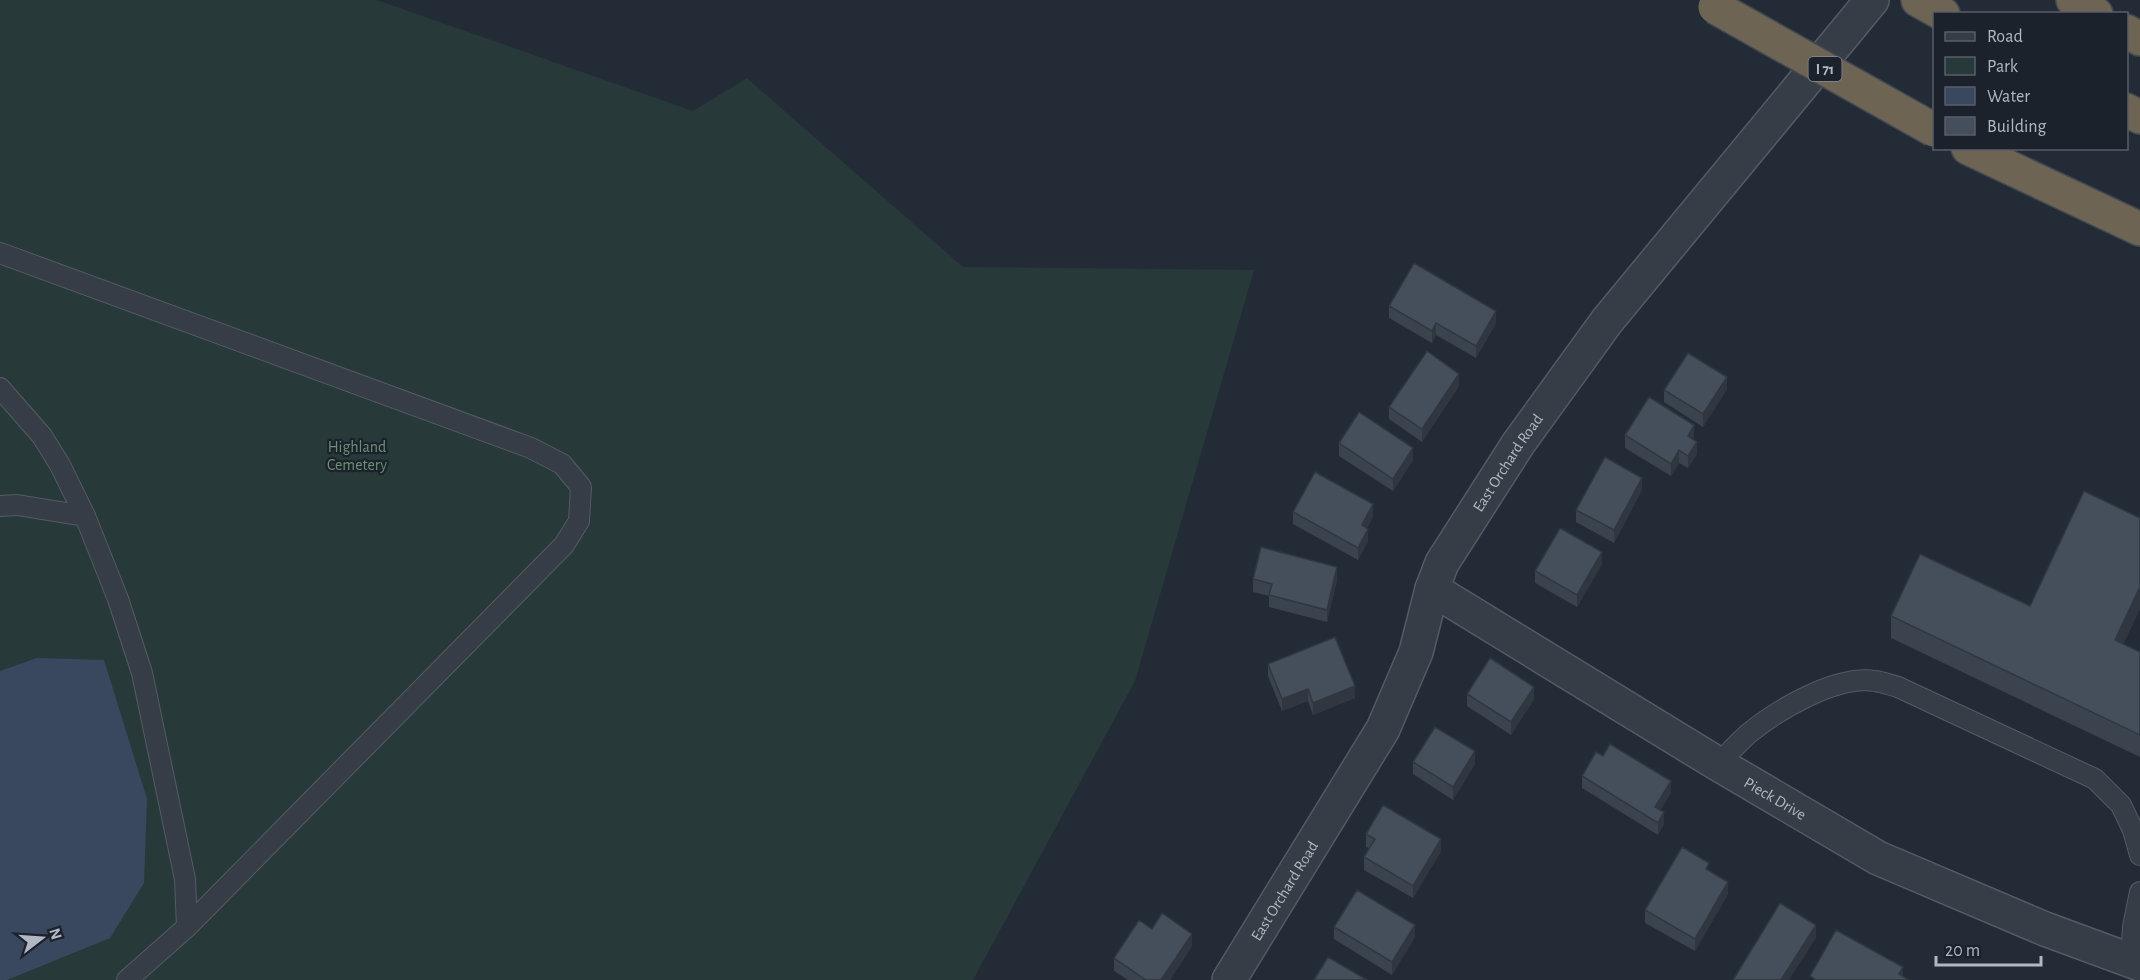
<svg xmlns="http://www.w3.org/2000/svg" width="2140" height="980" font-family="'Alegreya Sans',sans-serif">
  <style>
    .green { fill: #28393a }
    .water { fill: #3a485f }
    .lines { fill: none; stroke-linecap: round; stroke-linejoin: round }
    .lane-casing { stroke: #545b65; stroke-width: 22 }
    .street-casing { stroke: #545b65; stroke-width: 36 }
    .highway-casing { stroke: #414852; stroke-width: 36 }
    .lane { stroke: #363d47; stroke-width: 20 }
    .street { stroke: #363d47; stroke-width: 33 }
    .highway { stroke: #6d6454; stroke-width: 33 }
    .highway-bridge-casing { stroke: #414852; stroke-width: 36; stroke-linecap: butt }
    .highway-bridge { stroke: #6d6454; stroke-width: 33 }
    .wall { fill: #3b434e }
    .shaded-wall { fill: #303740 }
    .building { fill: #454e5b; stroke: #303740; stroke-width: 1.5 }
    .labels { text-anchor: middle; stroke-width: 4.5; stroke-linejoin: round; paint-order: stroke }
    .shield { fill: #1c222c; stroke: #848b96; stroke-width: 1.5 }
    .shield-label { font-size: 15px; font-weight: bold; fill: #b1b8c4 }
    .park-label { font-size: 16px; fill: #6b9275; stroke: #1c222c }
    .street-label { font-size: 16px; fill: #b1b8c4; stroke: #1c222c }
  </style>
  <rect width="100%" height="100%" fill="#232b37"/>
  <path class="green" d="M0 0H377L693 111 747 78 963 267 1254 270 1135 681 973 980H0Z"/>
  <path class="water" d="M37 658 104 660 147 799 144 883 110 938 7 980H0V671Z"/>
  <g class="lines">
    <defs>
      <path id="lane" d="M0 253 531 448 562 464 581 487 579 521 564 545 187 927 127 980
        M0 388 42 436 60 465 85 516 118 599 142 673 185 879 187 927
        M0 506 17 505 85 516
        M1718 764C1728 754 1738 743 1748 734 1777 710 1836 675 1875 681 1883 682 1890 685 1898 687L2095 779 2121 805 2133 830 2140 855
        M2131 961 2133 927 2140 892"/>
      <g id="street">
        <path id="s1" d="M1432 589 1718 764 1878 858 2045 929 2140 964"/>
        <path id="s2" d="M1229 980 1383 729 1416 652 1432 589 1442 563 1518 444 1607 321 1872 0"/>
      </g>
      <path id="highway" d="M1918 0 1943 14
        M2073 0 2096 14
        M2126 31 2140 39
        M2126 110 2140 117
        M1968 148 2140 229"/>
    </defs>
    <use href="#lane" class="lane-casing"/>
    <use href="#street" class="street-casing"/>
    <use href="#highway" class="highway-casing"/>
    <use href="#lane" class="lane"/>
    <use href="#street" class="street"/>
    <use href="#highway" class="highway"/>
    <defs>
      <path id="highway-bridge" d="M1715 7 1934 130"/>
    </defs>
    <use href="#highway-bridge" class="highway-bridge-casing"/>
    <use href="#highway-bridge" class="highway-bridge"/>
  </g>
  <path class="wall" d="M1389 306 1496 323 1476 358 1436 335 1432 343 1389 318Z
    M1459 386 1422 442 1389 419V407Z
    M1727 389 1703 427 1664 402V390Z
    M1625 435 1694 437 1693 439 1697 454 1688 468 1679 463 1671 476 1625 448Z
    M1339 443 1413 460 1393 491 1339 456Z
    M1642 490 1614 543 1576 522V510Z
    M1293 512 1373 517 1367 528 1368 541 1358 560 1293 524Z
    M2140 518V609L2123 644 2140 652V757L1891 638V616L2030 606Z
    M1602 564 1577 607 1535 583V571Z
    M1253 579 1337 580 1327 622 1269 607V596L1253 592Z
    M1268 664 1355 698 1313 715 1308 701 1282 711 1268 676Z
    M1467 694 1534 699 1511 735 1467 706Z
    M1413 762 1475 764 1453 800 1413 774Z
    M1582 776 1671 793 1660 810 1664 824 1658 835 1582 788Z
    M1366 834 1441 851 1413 898 1364 870V857L1369 848 1366 847Z
    M1709 871 1728 894 1695 951 1645 923V910Z
    M1334 927 1415 937 1392 975 1334 939Z
    M1152 929 1192 946 1170 980H1128L1114 971V958Z"/>
  <path class="shaded-wall" d="M1496 311V323L1476 358V346Z
    M1436 323V335L1432 343V331Z
    M1459 374V386L1422 442V429Z
    M1727 377V389L1703 427V414Z
    M1694 425V437L1688 448V436Z
    M1697 442V454L1688 468V456Z
    M1413 448V460L1393 491V479Z
    M1679 450V463L1671 476V464Z
    M1642 478V490L1614 543V530Z
    M1373 504V517L1362 537V525Z
    M1368 529V541L1358 560V548Z
    M1602 552V564L1577 607V595Z
    M1337 567V580L1327 622V610Z
    M2140 587V609L2115 662V640Z
    M1355 686V698L1313 715V703Z
    M1534 687V699L1511 735V722Z
    M1308 689V701L1282 711V699Z
    M1475 751V764L1453 800V787Z
    M1671 781V793L1655 819V807Z
    M1664 812V824L1658 835V823Z
    M1441 839V851L1413 898V886Z
    M1728 882V894L1695 951V939Z
    M1415 925V937L1392 975V962Z
    M1816 925V938L1789 980H1781Z
    M1192 934V946L1170 980H1161Z
    M1903 967V979L1899 974Z"/>
  <path class="building" d="M1414 263 1496 311 1476 346 1436 323 1432 331 1389 306Z
    M1427 351 1459 374 1422 429 1389 407Z
    M1688 353 1727 377 1703 414 1664 390Z
    M1649 397 1694 425 1688 436 1697 442 1688 456 1679 450 1671 464 1625 435Z
    M1359 412 1413 448 1393 479 1339 443Z
    M1605 457 1642 478 1614 530 1576 510Z
    M1315 472 1373 504 1362 525 1368 529 1358 548 1293 512Z
    M2084 491 2140 518V587L2115 640 2140 652V735L1891 616 1920 554 2030 606Z
    M1560 528 1602 552 1577 595 1535 571Z
    M1261 547 1337 567 1327 610 1269 595 1272 584 1253 579Z
    M1335 637 1355 686 1313 703 1308 689 1282 699 1268 664Z
    M1490 658 1534 687 1511 722 1467 694Z
    M1435 727 1475 751 1453 787 1413 762Z
    M1610 744 1671 781 1655 807 1664 812 1658 823 1582 776 1596 752 1603 756Z
    M1383 805 1441 839 1413 886 1364 857 1375 839 1366 834Z
    M1682 847 1709 863 1706 869 1728 882 1695 939 1645 910Z
    M1357 890 1415 925 1392 962 1334 927Z
    M1780 903 1816 925 1781 980H1733Z
    M1162 913 1192 934 1161 980H1146L1114 958 1139 920 1152 929Z
    M1836 930 1903 967 1899 974 1909 980H1816L1810 976Z
    M1328 957 1367 980H1314Z"/>
  <g class="labels">
    <rect class="shield" x="1808.5" y="57" width="33" height="24" rx="4.5"/>
    <g class="shield-label">
      <text x="1825" y="74">I 71</text>
    </g>
    <g class="park-label">
      <text x="357" y="452">Highland<tspan x="357" dy="18">Cemetery</tspan></text>
    </g>
    <g class="street-label">
      <text dy="6" stroke="none"><textPath href="#s2" startOffset="591">East Orchard Road</textPath></text>
      <text dy="6" stroke="none"><textPath href="#s1" startOffset="402">Pieck Drive</textPath></text>
      <text dy="6" stroke="none"><textPath href="#s2" startOffset="105">East Orchard Road</textPath></text>
    </g>
  </g>
  <rect x="1933" y="12" width="195" height="138" fill="#1c222c" stroke="#585e69" stroke-width="1.5"/>
  <rect x="1945" y="32" width="30" height="9" fill="#363d47" stroke="#585e69" stroke-width="1.5"/>
  <text x="1987" y="42" font-size="18" fill="#b1b8c4">Road</text>
  <rect x="1945" y="57" width="30" height="18" fill="#28393a" stroke="#585e69" stroke-width="1.5"/>
  <text x="1987" y="72" font-size="18" fill="#b1b8c4">Park</text>
  <rect x="1945" y="87" width="30" height="18" fill="#3a485f" stroke="#585e69" stroke-width="1.5"/>
  <text x="1987" y="102" font-size="18" fill="#b1b8c4">Water</text>
  <rect x="1945" y="117" width="30" height="18" fill="#454e5b" stroke="#585e69" stroke-width="1.5"/>
  <text x="1987" y="132" font-size="18" fill="#b1b8c4">Building</text>
  <g transform="translate(42 938) rotate(73)" stroke="#1c222c" stroke-width="4.5" paint-order="stroke">
  <path d="M0-4.5L10 22L0 15L-10 22Z" fill="#b1b8c4"/>
  <text y="-9" font-size="16" font-weight="bold" text-anchor="middle" fill="#b1b8c4">N</text>
  </g>
  <path d="M1936 956v9h105v-9" fill="none" stroke="#b1b8c4" stroke-width="3"/>
  <text x="1945" y="956" font-size="18" fill="#b1b8c4" stroke="#1c222c" stroke-width="4.5" paint-order="stroke">20 m</text>
</svg>
